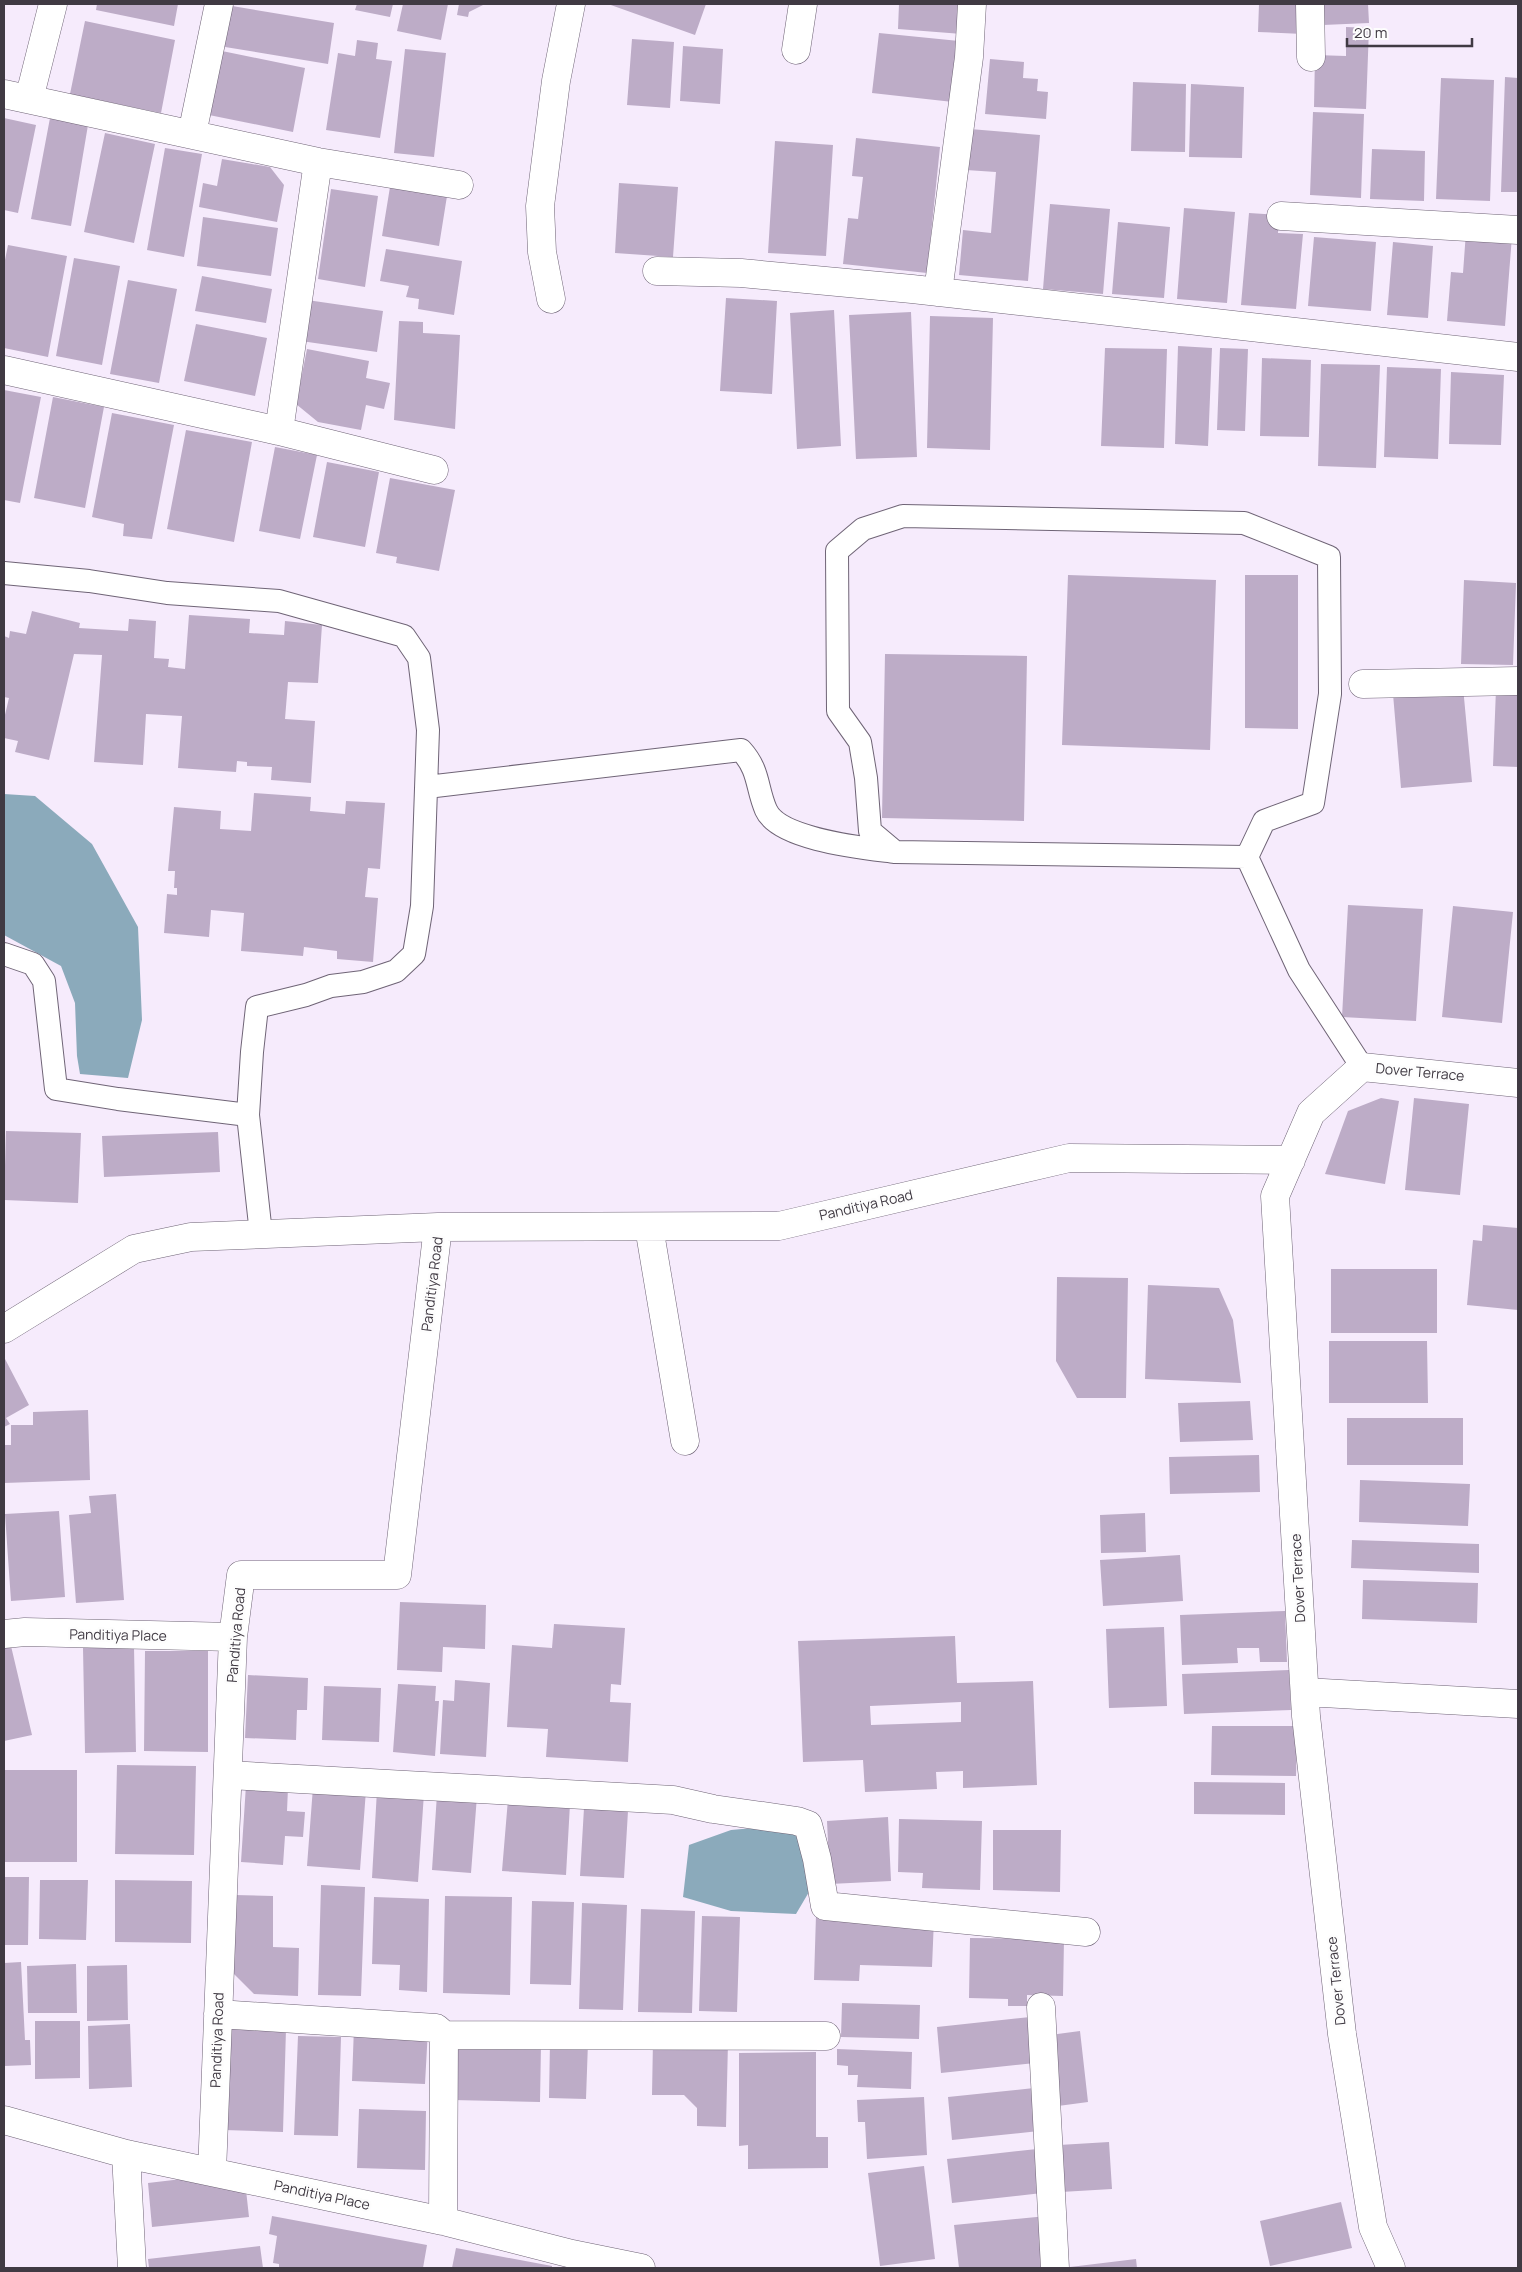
<svg xmlns="http://www.w3.org/2000/svg" width="1522" height="2272" font-family="Manrope,sans-serif">
  <style>
    .water { fill: #8baabb }
    .building { fill: #bdacc7; fill-rule: evenodd }
    .lines { fill: none; stroke-linecap: round; stroke-linejoin: round }
    .service-casing { stroke: #6f6476; stroke-width: 24 }
    .minor-casing { stroke: #6f6476; stroke-width: 29 }
    .service { stroke: #fff; stroke-width: 22 }
    .minor { stroke: #fff; stroke-width: 28 }
    .labels { text-anchor: middle; stroke-width: 5; stroke-linejoin: round; paint-order: stroke }
    .street-label { font-size: 14px; fill: #403a43; stroke: #fdfdfd }
  </style>
  <rect width="100%" height="100%" fill="#f6ebfc"/>
  <path class="water" d="M4 794 35 796 92 844 138 927 142 1020 128 1078 80 1074 77 1056 75 1003 61 966 4 935Z
    M776 1826 806 1837 816 1880 796 1914 731 1911 683 1897 689 1845 731 1830Z"/>
  <path class="building" d="M97 4H178L174 26 96 10Z
    M357 4H393L390 17 355 10Z
    M403 4H448L441 40 397 31Z
    M459 4H485L469 12 468 17 457 15Z
    M608 4H706L695 35Z
    M899 4H964L962 34 898 29Z
    M1259 4H1303V34L1258 32Z
    M1322 4H1368L1369 23 1323 25Z
    M226 5 334 23 328 64 219 46Z
    M85 21 175 40 161 113 70 94Z
    M1346 27 1369 28 1366 109 1314 107 1315 55 1346 56Z
    M879 33 959 41 953 102 872 93Z
    M632 39 674 42 670 108 627 105Z
    M357 40 378 43 376 59 392 61 380 138 326 130 338 53 355 56Z
    M683 46 723 49 720 104 680 101Z
    M405 49 446 53 434 157 394 153Z
    M222 51 305 68 293 132 209 115Z
    M990 59 1024 62 1023 78 1038 79 1037 91 1048 92 1046 119 985 114Z
    M1505 77 1518 78V192H1501Z
    M1441 78 1494 80 1490 201 1436 199Z
    M1133 82 1186 84 1185 152 1131 151Z
    M1191 84 1244 87 1242 158 1189 157Z
    M1313 112 1364 114 1361 198 1310 195Z
    M4 118 36 125 18 213 4 210Z
    M50 118 88 125 71 226 31 219Z
    M970 129 1040 135 1028 281 959 275 963 230 991 233 996 172 966 170Z
    M105 133 155 144 134 243 84 232Z
    M856 138 940 147 927 273 843 264 848 218 858 219 863 177 852 176Z
    M775 141 833 145 826 256 768 253Z
    M165 148 202 154 184 257 147 250Z
    M1372 149 1425 151 1424 201 1370 199Z
    M222 159 270 167 284 185 277 222 199 207 203 183 217 186Z
    M619 183 678 187 673 257 615 253Z
    M390 187 447 196 439 246 382 236Z
    M331 189 378 196 365 287 318 279Z
    M1050 204 1110 209 1103 294 1043 289Z
    M1184 208 1235 212 1227 303 1177 299Z
    M1249 213 1279 215 1278 233 1303 234 1296 309 1241 305Z
    M203 217 278 228 271 276 197 266Z
    M1118 222 1170 227 1164 298 1112 294Z
    M1466 232 1512 236 1505 326 1447 321 1451 272 1463 273Z
    M1314 237 1376 242 1371 311 1308 306Z
    M1393 242 1433 246 1428 318 1387 315Z
    M8 245 67 256 48 357 4 348V265Z
    M386 249 462 261 454 315 418 309 419 299 406 297 409 286 380 281Z
    M74 258 120 266 102 365 56 356Z
    M202 276 272 289 266 323 195 311Z
    M128 280 177 289 159 383 110 374Z
    M726 298 777 301 772 394 720 391Z
    M307 300 383 311 377 352 301 341Z
    M834 310 841 446 797 449 790 313Z
    M911 312 917 457 856 459 849 315Z
    M930 316 993 318 990 450 927 448Z
    M399 321 423 322V333L460 335 455 429 394 420Z
    M196 324 267 338 255 396 184 381Z
    M1178 346 1212 348 1208 446 1175 444Z
    M1105 348 1167 349 1164 448 1101 446Z
    M1220 348 1248 349 1245 431 1217 430Z
    M307 349 369 361 366 378 390 383 384 409 366 405 361 430 318 422 296 404Z
    M1262 358 1311 360 1309 437 1260 436Z
    M1321 364 1380 365 1376 468 1318 466Z
    M1387 367 1441 369 1438 459 1384 457Z
    M1451 372 1504 375 1501 445 1449 444Z
    M4 390 41 397 20 503 4 500Z
    M53 397 104 407 85 508 34 498Z
    M112 413 174 425 152 539 123 536 124 524 92 517Z
    M186 430 252 442 234 542 167 529Z
    M275 447 317 455 300 539 259 531Z
    M327 462 379 472 365 547 313 537Z
    M390 478 455 490 439 571 396 563 397 557 376 553Z
    M1068 575 1216 580 1210 750 1062 745Z
    M1245 575H1298V729L1245 728Z
    M1464 580 1516 583 1513 665 1461 664Z
    M32 611 80 623 79 628 128 631 129 619 156 621 154 658 169 659 168 667 185 669 189 615 250 619 249 633 284 635 285 621 322 625 318 683 288 682 285 719 315 721 311 783 271 780 272 767 247 766V762L237 761 236 772 178 768 182 716 146 714 143 765 94 762 102 655 74 654 49 760 15 752 18 741 4 738V719L9 698 4 697V636L9 638 10 631 26 634Z
    M885 654 1027 656 1024 821 882 818Z
    M1463 687 1472 782 1401 788 1393 694Z
    M1496 689 1518 690V767L1493 766Z
    M254 793 311 797 310 811 345 814 346 801 385 803 380 869 368 868 365 897 378 898 373 962 337 959V951L304 947 303 956 241 951 244 913 211 910 209 937 164 933 167 894 177 895V888H174L175 871H168L174 807 221 811 220 829 251 831Z
    M1348 905 1423 909 1416 1021 1342 1017Z
    M1453 906 1513 912 1502 1023 1442 1017Z
    M1381 1098 1399 1101 1385 1184 1325 1174 1348 1111Z
    M1414 1098 1469 1104 1460 1195 1405 1190Z
    M6 1131 81 1133 78 1203 4 1200Z
    M218 1132 220 1172 104 1177 102 1136Z
    M1483 1225 1518 1228V1310L1467 1305 1473 1240 1482 1241Z
    M1331 1269H1437V1333H1331Z
    M1057 1277 1128 1278 1126 1398H1077L1056 1361Z
    M1148 1285 1219 1288 1233 1320 1241 1383 1145 1379Z
    M1329 1341H1427L1428 1403H1329Z
    M4 1357 29 1405 6 1418 10 1424 4 1427Z
    M1250 1401 1253 1440 1180 1442 1178 1403Z
    M88 1410 90 1480 4 1483V1445H11V1425H33V1412Z
    M1347 1418H1463V1465H1347Z
    M1259 1455 1260 1492 1170 1494 1169 1457Z
    M1360 1480 1470 1484 1468 1526 1359 1522Z
    M116 1494 124 1600 76 1603 69 1515 91 1513 89 1496Z
    M59 1511 65 1597 11 1601 5 1514Z
    M1145 1513 1146 1552 1101 1553 1100 1515Z
    M1352 1540 1479 1544V1573L1351 1568Z
    M1180 1555 1183 1601 1103 1606 1100 1560Z
    M1363 1580 1478 1583 1477 1623 1362 1619Z
    M400 1602 486 1605 485 1649 443 1647 442 1672 397 1670Z
    M1285 1611 1287 1662H1260L1259 1648H1237L1238 1663 1182 1665 1180 1615Z
    M554 1624 625 1628 621 1685 611 1684 610 1702 631 1703 628 1762 546 1757 548 1729 507 1727 512 1645 552 1648Z
    M1164 1627 1167 1706 1109 1708 1106 1629Z
    M955 1636 957 1683 1033 1681 1037 1785 963 1788V1771L936 1772 937 1789 865 1792 863 1760 803 1762 798 1641ZM961 1702V1722L871 1725 870 1706Z
    M11 1646 32 1735 4 1741V1647Z
    M134 1647 136 1752 85 1753 83 1648Z
    M145 1651H208V1752L144 1751Z
    M1289 1670 1291 1710 1184 1714 1182 1674Z
    M248 1675 308 1678 307 1710H297L296 1740 245 1738Z
    M455 1680 490 1683 486 1757 440 1754 443 1700 454 1701Z
    M398 1684 436 1686 435 1701H439L435 1756 393 1752Z
    M324 1686 381 1688 379 1742 322 1740Z
    M1212 1726H1297L1296 1776 1211 1775Z
    M117 1765 196 1766 194 1855 115 1854Z
    M4 1770H77V1862H4Z
    M1194 1782 1285 1783V1815L1194 1814Z
    M246 1785 288 1788 287 1811 305 1812 303 1837 285 1836 283 1865 241 1862Z
    M313 1787 366 1790 360 1870 307 1866Z
    M377 1790 424 1793 418 1882 372 1878Z
    M437 1794 477 1796 471 1873 432 1870Z
    M508 1799 570 1804 566 1875 502 1871Z
    M584 1808 628 1811 624 1878 580 1876Z
    M888 1817 891 1881 830 1884 827 1821Z
    M899 1819 982 1821 980 1890 922 1888 923 1873 898 1872Z
    M993 1830H1061L1060 1892 993 1890Z
    M4 1877H29L28 1945H4Z
    M40 1880H88L86 1940 39 1939Z
    M115 1880 192 1881 191 1943 115 1942Z
    M321 1885 365 1887 361 1996 318 1995Z
    M234 1895 273 1896V1947L299 1948 298 1996 254 1994 232 1972Z
    M445 1896 512 1897 510 1995 443 1993Z
    M374 1897 429 1899 427 1992 399 1990 400 1965 372 1964Z
    M532 1901 574 1902 571 1985 530 1984Z
    M582 1903 627 1905 623 2010 579 2009Z
    M641 1909 695 1911 692 2013 638 2012Z
    M816 1915 934 1919 932 1967 860 1965 859 1981 814 1980Z
    M702 1916 740 1917 737 2012 699 2011Z
    M970 1938 1064 1939 1063 1996 1027 1995V2006H1008V1999L969 1998Z
    M21 1962 25 2040H30L31 2065 4 2066V1963Z
    M76 1964 77 2013H28L27 1966Z
    M127 1965 128 2020 87 2021V1966Z
    M842 2003 920 2005 919 2039 841 2037Z
    M1030 2017 1035 2063 941 2073 937 2027Z
    M35 2021H80V2078L35 2079Z
    M130 2024 132 2087 89 2089 88 2026Z
    M227 2027 286 2029 283 2132 224 2130Z
    M354 2027 428 2029 425 2084 352 2081Z
    M1080 2031 1088 2102 1058 2106 1050 2035Z
    M298 2036 341 2037 338 2136 294 2135Z
    M653 2040 728 2042 726 2127 697 2126V2108L684 2095H652Z
    M454 2041 541 2044 540 2102 452 2100Z
    M550 2042H588L586 2099 549 2098Z
    M837 2049 912 2052 911 2089 857 2087 858 2075H848V2066L837 2065Z
    M816 2052V2137H828V2168L748 2169V2145L739 2146V2053Z
    M1034 2088 1039 2131 952 2140 948 2097Z
    M924 2097 927 2155 867 2159 865 2122H858L857 2100Z
    M359 2109 426 2111 425 2170 357 2168Z
    M1109 2142 1112 2189 1061 2192 1059 2145Z
    M1037 2149 1042 2193 952 2203 947 2159Z
    M924 2166 935 2259 880 2266 868 2173Z
    M199 2177 246 2190 249 2217 152 2227 148 2183Z
    M1341 2202 1352 2248 1270 2266 1260 2221Z
    M272 2216 427 2245 423 2268H279V2264L273 2263 277 2236 269 2234Z
    M1047 2216 1053 2268H959L954 2225Z
    M260 2246 263 2268H149L148 2259Z
    M456 2248 552 2266V2268H452Z
    M1136 2259 1137 2268H1070V2267Z"/>
  <g class="lines">
    <defs>
      <path id="service" d="M4 573 89 581 167 593 279 601 404 636 419 658 428 730 422 906 414 954 396 971 363 982 331 986 306 995 257 1007 252 1052 248 1115 261 1234
        M427 787 741 750C760 771 756 787 766 810 779 840 865 848 895 852
        M1247 857 895 852 870 831 866 778 860 742 838 711 837 551 863 529 903 516 1244 523 1329 557 1330 694 1313 803 1264 821 1247 857 1299 970 1362 1067
        M4 954 33 964 44 981 56 1089 118 1099 248 1115"/>
      <path id="minor" d="M1310 4 1311 57
        M796 50 803 4
        M4 94 318 162 459 185
        M29 99 53 4
        M192 134 219 4
        M1281 216 1518 230
        M657 271 741 273 912 289 1518 357
        M938 292 969 57 972 4
        M551 299 542 252 540 206 556 81 571 4
        M4 370 279 431 434 470
        M279 431 318 162
        M1363 684 1518 681
        M649 1227 685 1441
        M4 1329 134 1249 191 1237 438 1227 779 1226 1069 1158 1291 1160
        M4 1634 25 1632 233 1637
        M1305 1692 1518 1704
        M229 1775 673 1800 713 1809 797 1821 808 1825 817 1859 825 1906 1086 1932
        M1041 2007 1055 2268
        M218 2014 436 2028 444 2035 443 2221
        M444 2035 826 2036
        M4 2120 126 2154 443 2221 572 2254 641 2268
        M126 2154 132 2268
        M212 2172 233 1637 241 1575H397L438 1227
        M1391 2268 1373 2227 1342 2034 1306 1716 1275 1196 1311 1113 1362 1067 1518 1083"/>
    </defs>
    <use href="#service" class="service-casing"/>
    <use href="#minor" class="minor-casing"/>
    <use href="#service" class="service"/>
    <use href="#minor" class="minor"/>
  </g>
  <g class="labels">
    <g class="street-label">
      <text transform="translate(1420 1072) rotate(5)" y="5">Dover Terrace</text>
      <text transform="translate(866 1205) rotate(-13)" y="5">Panditiya Road</text>
      <text transform="translate(432 1284) rotate(-83)" y="5">Panditiya Road</text>
      <text transform="translate(1298 1578) rotate(-93)" y="5">Dover Terrace</text>
      <text transform="translate(118 1635) rotate(1)" y="5">Panditiya Place</text>
      <text transform="translate(236 1635) rotate(-85)" y="5">Panditiya Road</text>
      <text transform="translate(1336 1981) rotate(-96)" y="5">Dover Terrace</text>
      <text transform="translate(217 2040) rotate(-88)" y="5">Panditiya Road</text>
      <text transform="translate(322 2195) rotate(12)" y="5">Panditiya Place</text>
    </g>
  </g>
  <rect width="1522" height="2272" fill="none" stroke="#403a43" stroke-width="10"/>
  <path d="M1347 38v8h125v-8" fill="none" stroke="#403a43" stroke-width="2.5"/>
  <text x="1354" y="38" font-size="15" fill="#403a43" stroke="#fdfdfd" stroke-width="4" paint-order="stroke">20 m</text>
</svg>
